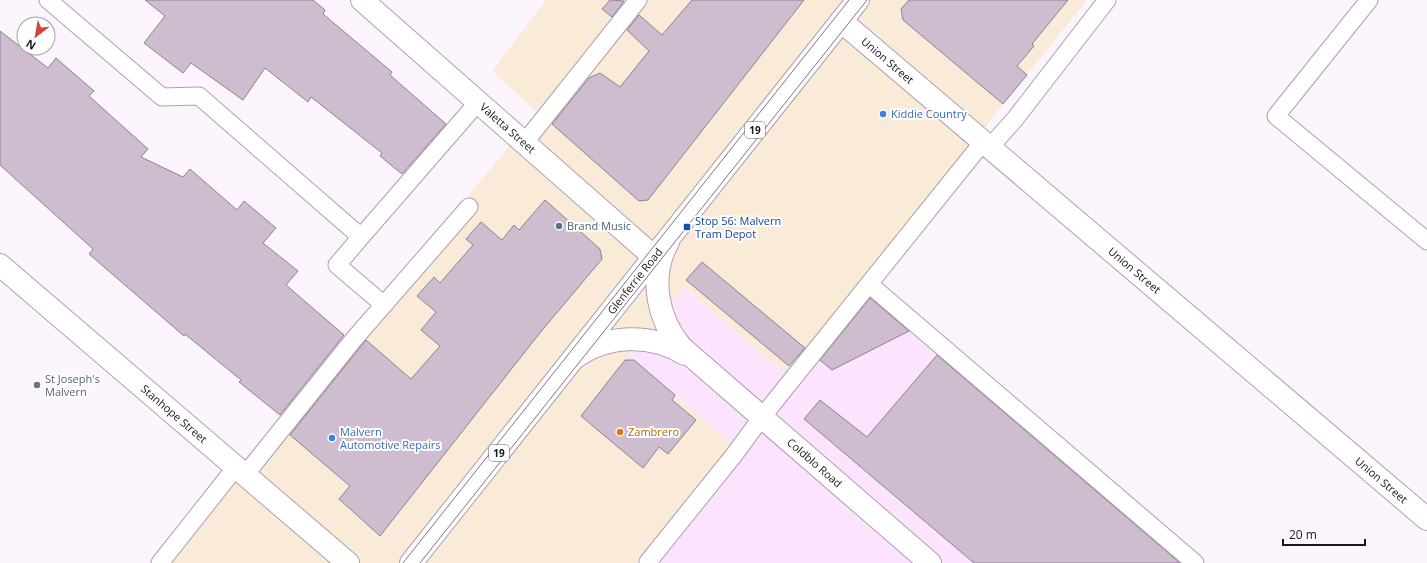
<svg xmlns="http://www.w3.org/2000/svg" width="1427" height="563" font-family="'Open Sans',sans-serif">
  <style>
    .commercial { fill: #faebd8 }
    .built { fill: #fde4fe }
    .building { fill: #cebccf; stroke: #908092 }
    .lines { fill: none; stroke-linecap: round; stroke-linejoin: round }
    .lane-casing { stroke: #af9eb0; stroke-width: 19 }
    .street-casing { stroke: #af9eb0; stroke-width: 24 }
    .primary-casing { stroke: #af9eb0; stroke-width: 24 }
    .lane { stroke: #fff; stroke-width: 17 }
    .street { stroke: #fff; stroke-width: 22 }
    .primary { stroke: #fff; stroke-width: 22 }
    .tram { stroke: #7e777e; stroke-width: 1 }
    .shop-dot { fill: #3f7fe0; stroke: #fff; stroke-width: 1.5 }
    .service-dot { fill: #5c6f8a; stroke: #fff; stroke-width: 1.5 }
    .transit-dot { fill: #1a4fb4; stroke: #fff; stroke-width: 1.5 }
    .worship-dot { fill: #6b7280; stroke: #fff; stroke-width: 1.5 }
    .food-dot { fill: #e8710a; stroke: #fff; stroke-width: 1.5 }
    .labels { text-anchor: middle; stroke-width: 4; stroke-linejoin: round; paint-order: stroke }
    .shield { fill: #fff; stroke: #605b60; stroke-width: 1 }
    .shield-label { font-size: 10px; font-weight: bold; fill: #1c151c }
    .street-label { font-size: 11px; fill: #1c151c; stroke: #fff }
    .shop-label { font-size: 11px; fill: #366cbe; stroke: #fff; text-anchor: start }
    .transit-label { font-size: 11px; fill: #164399; stroke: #fff; text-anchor: start }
    .service-label { font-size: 11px; fill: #4e5e75; stroke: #fff; text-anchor: start }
    .worship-label { font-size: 11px; fill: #5b616d; stroke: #fff; text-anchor: start }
    .food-label { font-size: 11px; fill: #c56008; stroke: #fff; text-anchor: start }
  </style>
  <rect width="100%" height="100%" fill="#fdf5fd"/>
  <path class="commercial" d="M546 0H1087L1003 104 961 160 785 374 684 287 625 360H634L733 445 637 563H168L537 112 492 71Z"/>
  <path class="built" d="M684 287 785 374 808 371 865 298 874 300 1184 563H660L659 559 733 445 634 360H625Z"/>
  <path class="building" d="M145 0H313L325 10 323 14 392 72 390 75 446 124 402 174 380 156 382 153 311 97 308 102 265 68 243 100 191 63 183 73 144 43 165 16Z
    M610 0 624 1 612 17 602 9Z
    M692 0H804L648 200 639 201 552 124 589 78 600 73 620 87 649 51 627 30 639 15 662 35Z
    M909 0H1068L1032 44 1034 46 1017 66 1027 75 1003 104 903 20 901 9Z
    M0 31 48 68 56 58 94 91 89 96 148 149 141 157 183 177 190 169 237 210 244 201 276 228 263 243 298 271 286 285 344 335 280 415 239 382 241 380 185 334 184 336 89 254 93 249 0 165Z
    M545 200 600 249 602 259 539 334 380 536 339 499 350 486 290 435 366 340 411 379 440 346 421 330 436 312 417 296 434 277 440 283 473 245 466 239 481 222 502 240 514 225 519 230Z
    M702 262 805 348 789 366 686 280Z
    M870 298 909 331 832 370 820 360Z
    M937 355 1180 563H974L804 419 820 400 867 437Z
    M625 360H634L675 395 672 400 696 420 668 454 659 447 643 468 581 416Z"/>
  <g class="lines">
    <defs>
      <path id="lane" d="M48 0 162 97 199 96 361 237 479 101
        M1369 0 1276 116 1427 241
        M525 142 638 0
        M990 147 1015 119 1107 0
        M361 237 337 265 384 305
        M869 284 1195 563
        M245 475 354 339 469 207
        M160 563 236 467
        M650 563 648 562 734 455 762 417 983 142"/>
      <g id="street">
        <path id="s1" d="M362 0 654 257"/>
        <path id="s2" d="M841 21 1427 519"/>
        <path id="s3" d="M668 242C649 276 657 318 681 347L930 563"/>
        <path id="s4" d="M0 265 348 563"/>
        <path d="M573 359C606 334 650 333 685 354"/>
      </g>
      <g id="primary">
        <path id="s5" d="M411 563 858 0"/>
      </g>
    </defs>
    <use href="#lane" class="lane-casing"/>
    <use href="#street" class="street-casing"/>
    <use href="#primary" class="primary-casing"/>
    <use href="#lane" class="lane"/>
    <use href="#street" class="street"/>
    <use href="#primary" class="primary"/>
    <path class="tram" d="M403 563 849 0
      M420 563 867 0"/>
  </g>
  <g class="shop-dot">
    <circle cx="883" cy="114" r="4"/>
    <circle cx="332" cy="438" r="4"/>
  </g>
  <circle class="service-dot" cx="559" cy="226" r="4"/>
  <rect class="transit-dot" x="683" y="223" width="8" height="8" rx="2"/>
  <circle class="worship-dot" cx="37" cy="385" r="4"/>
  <circle class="food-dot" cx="620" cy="432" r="4"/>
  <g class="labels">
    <g class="shield">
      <rect x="745" y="122" width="20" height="16" rx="3"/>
      <rect x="489" y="445" width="20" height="16" rx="3"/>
    </g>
    <g class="shield-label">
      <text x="755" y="134">19</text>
      <text x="499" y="457">19</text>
    </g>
    <g class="street-label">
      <text dy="4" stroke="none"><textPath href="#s2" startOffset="61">Union Street</textPath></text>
      <text dy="4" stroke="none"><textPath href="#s1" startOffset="194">Valetta Street</textPath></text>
      <text dy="4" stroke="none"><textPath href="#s2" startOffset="385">Union Street</textPath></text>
      <text dy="4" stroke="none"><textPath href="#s5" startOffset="360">Glenferrie Road</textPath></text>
      <text dy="4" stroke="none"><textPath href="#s4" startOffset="229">Stanhope Street</textPath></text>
      <text dy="4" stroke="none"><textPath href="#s3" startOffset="289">Coldblo Road</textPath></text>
      <text dy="4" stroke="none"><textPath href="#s2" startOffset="709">Union Street</textPath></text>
    </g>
    <g class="shop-label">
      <text x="891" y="118">Kiddie Country</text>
      <text x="340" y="436">Malvern<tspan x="340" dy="13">Automotive Repairs</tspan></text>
    </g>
    <g class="transit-label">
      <text x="695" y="225">Stop 56: Malvern<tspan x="695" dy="13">Tram Depot</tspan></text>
    </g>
    <g class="service-label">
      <text x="567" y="230">Brand Music</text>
    </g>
    <g class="worship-label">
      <text x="45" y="383">St Joseph's<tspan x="45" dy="13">Malvern</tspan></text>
    </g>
    <g class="food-label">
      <text x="628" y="436">Zambrero</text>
    </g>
  </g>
  <g transform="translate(36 36) rotate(211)"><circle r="19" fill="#ffffff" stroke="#a4a1a4"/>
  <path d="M0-3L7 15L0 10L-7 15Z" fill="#d4453f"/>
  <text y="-6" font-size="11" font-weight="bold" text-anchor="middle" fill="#1c151c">N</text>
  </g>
  <path d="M1283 539v6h82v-6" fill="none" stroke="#1c151c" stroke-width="2"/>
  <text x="1289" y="539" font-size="12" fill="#1c151c" stroke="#ffffff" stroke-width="3" paint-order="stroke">20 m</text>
</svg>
